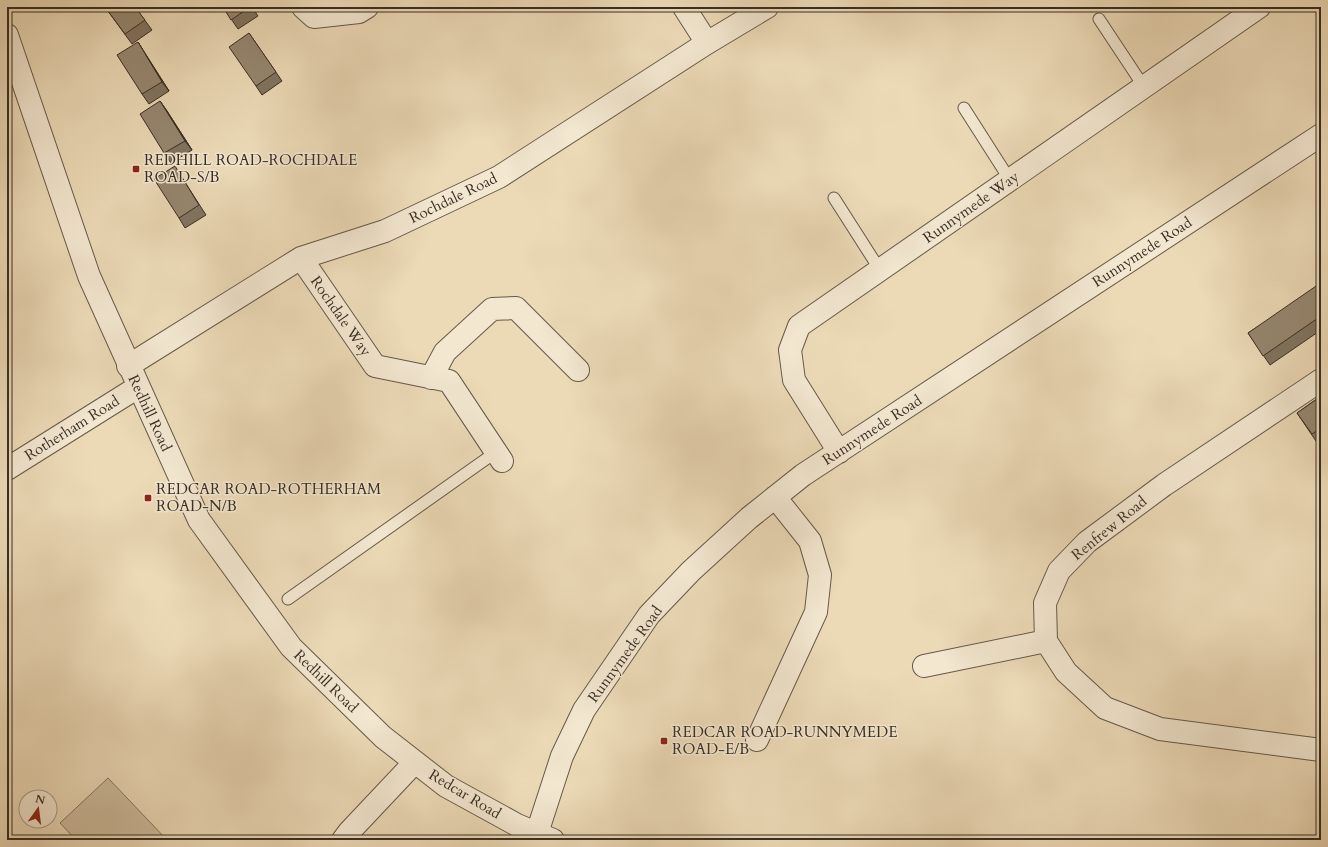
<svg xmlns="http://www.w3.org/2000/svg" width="1328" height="847" font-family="Cardo,serif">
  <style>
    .green { fill: #cebd9e; stroke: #847661 }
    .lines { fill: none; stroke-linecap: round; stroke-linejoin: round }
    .service-casing { stroke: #665949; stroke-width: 13 }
    .minor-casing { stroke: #665949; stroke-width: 24 }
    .tertiary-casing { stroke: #665949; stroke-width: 24 }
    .service { stroke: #f3e7d0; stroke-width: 11 }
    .minor { stroke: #f3e7d0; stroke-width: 22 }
    .tertiary { stroke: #f3e7d0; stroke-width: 22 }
    .wall { fill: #817460; stroke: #392e24 }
    .shaded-wall { fill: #695e4e; stroke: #392e24 }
    .building { fill: #968770; stroke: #392e24 }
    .poi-dot { fill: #8f2418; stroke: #f3e7d0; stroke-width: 1.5 }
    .labels { text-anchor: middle; stroke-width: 3; stroke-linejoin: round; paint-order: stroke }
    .poi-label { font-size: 15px; fill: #392e24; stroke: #f3e7d0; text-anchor: start }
    .street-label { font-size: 15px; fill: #392e24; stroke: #f3e7d0 }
  </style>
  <rect width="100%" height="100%" fill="#ecdab7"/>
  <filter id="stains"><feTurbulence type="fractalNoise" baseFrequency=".005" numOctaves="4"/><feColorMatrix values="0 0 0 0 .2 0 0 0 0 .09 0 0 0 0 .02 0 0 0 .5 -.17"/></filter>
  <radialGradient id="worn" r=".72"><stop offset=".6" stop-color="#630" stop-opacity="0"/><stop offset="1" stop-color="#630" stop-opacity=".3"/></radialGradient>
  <path class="green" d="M108 778 167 840H76L60 823Z"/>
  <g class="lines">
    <defs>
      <path id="service" d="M1099 19 1144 87
        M964 108 1010 180
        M834 198 880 270
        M288 599 496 452"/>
      <path id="minor" d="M303 7 314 17 359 12 367 7
        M684 7 707 43
        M301 258 375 366 449 381 502 461
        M128 366 301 258 385 231 499 177 707 43 767 7
        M431 378 445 352 492 309 516 308 578 370
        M1321 380 1164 485 1087 542 1059 571 1045 603 1046 641 1066 672 1105 708 1160 729 1321 750
        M839 452 794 380 790 350 799 326 1259 7
        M7 469 138 387
        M924 666 1046 641
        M757 740 816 612 820 575 810 541 775 497
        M537 833 562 756 584 710 649 615 691 571 749 518 803 475 1321 135"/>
      <path id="tertiary" d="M7 35 89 276 199 520 291 647 383 737 446 786 517 825 553 840
        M343 840 349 832 415 762"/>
    </defs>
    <use href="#service" class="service-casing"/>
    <use href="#minor" class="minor-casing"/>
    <use href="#tertiary" class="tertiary-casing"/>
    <use href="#service" class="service"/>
    <use href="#minor" class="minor"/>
    <use href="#tertiary" class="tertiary"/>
  </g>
  <path class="wall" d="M105 7H135L152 30 132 44Z
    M223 7H252L258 16 238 29Z
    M249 33 282 81 262 95 256 86Z
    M138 42 169 91 149 104 142 94Z
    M160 101 167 111 192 150 171 163 164 153Z
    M181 176 206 215 185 228 179 218Z
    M1321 287V330L1270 365 1248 333Z
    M1321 396V442L1318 444 1297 413Z"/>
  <path class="shaded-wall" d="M138 42 144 52 169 91 162 82Z
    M160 101 167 111 192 150 185 141Z"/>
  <path class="building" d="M105 7H135L145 20 125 34Z
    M223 7H250L231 20Z
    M249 33 276 72 256 86 229 47Z
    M138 42 162 82 142 94 117 55Z
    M160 101 185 141 164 153 140 114Z
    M175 166 199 205 179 218 154 179Z
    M1319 284 1321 287V316L1263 356 1248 333Z
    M1321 396V428L1312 434 1297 413Z"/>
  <g class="poi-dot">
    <rect x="132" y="165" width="8" height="8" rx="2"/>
    <rect x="144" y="494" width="8" height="8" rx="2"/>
    <rect x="660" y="737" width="8" height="8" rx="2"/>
  </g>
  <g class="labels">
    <g class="poi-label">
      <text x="144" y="165">REDHILL ROAD-ROCHDALE<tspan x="144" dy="17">ROAD-S/B</tspan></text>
      <text x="156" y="494">REDCAR ROAD-ROTHERHAM<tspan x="156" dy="17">ROAD-N/B</tspan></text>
      <text x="672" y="737">REDCAR ROAD-RUNNYMEDE<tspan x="672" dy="17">ROAD-E/B</tspan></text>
    </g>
    <g class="street-label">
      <text transform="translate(453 198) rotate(-26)" y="5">Rochdale Road</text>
      <text transform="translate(971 207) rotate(-35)" y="5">Runnymede Way</text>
      <text transform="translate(1142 252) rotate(-33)" y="5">Runnymede Road</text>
      <text transform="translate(341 316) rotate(55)" y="5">Rochdale Way</text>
      <text transform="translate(150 413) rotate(65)" y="5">Redhill Road</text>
      <text transform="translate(72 428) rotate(-32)" y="5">Rotherham Road</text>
      <text transform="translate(872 430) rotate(-33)" y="5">Runnymede Road</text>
      <text transform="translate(1109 528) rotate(-39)" y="5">Renfrew Road</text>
      <text transform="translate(625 654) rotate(-54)" y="5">Runnymede Road</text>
      <text transform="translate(326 681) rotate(44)" y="5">Redhill Road</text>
      <text transform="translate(465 794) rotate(31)" y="5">Redcar Road</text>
    </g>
  </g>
  <rect width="1328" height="847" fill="none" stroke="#ecdab7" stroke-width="24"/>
  <rect x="8" y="8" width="1312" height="831" fill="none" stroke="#392e24" stroke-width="2"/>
  <rect x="12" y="12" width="1304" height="823" fill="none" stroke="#392e24"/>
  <g transform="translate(38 809) rotate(14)"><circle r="19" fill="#f3e7d0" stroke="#a99d8b"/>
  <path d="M0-3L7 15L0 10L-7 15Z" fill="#8f2418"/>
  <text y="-6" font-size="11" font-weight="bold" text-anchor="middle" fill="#392e24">N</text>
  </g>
  <rect width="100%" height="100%" filter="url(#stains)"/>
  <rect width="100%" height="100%" fill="url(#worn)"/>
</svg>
